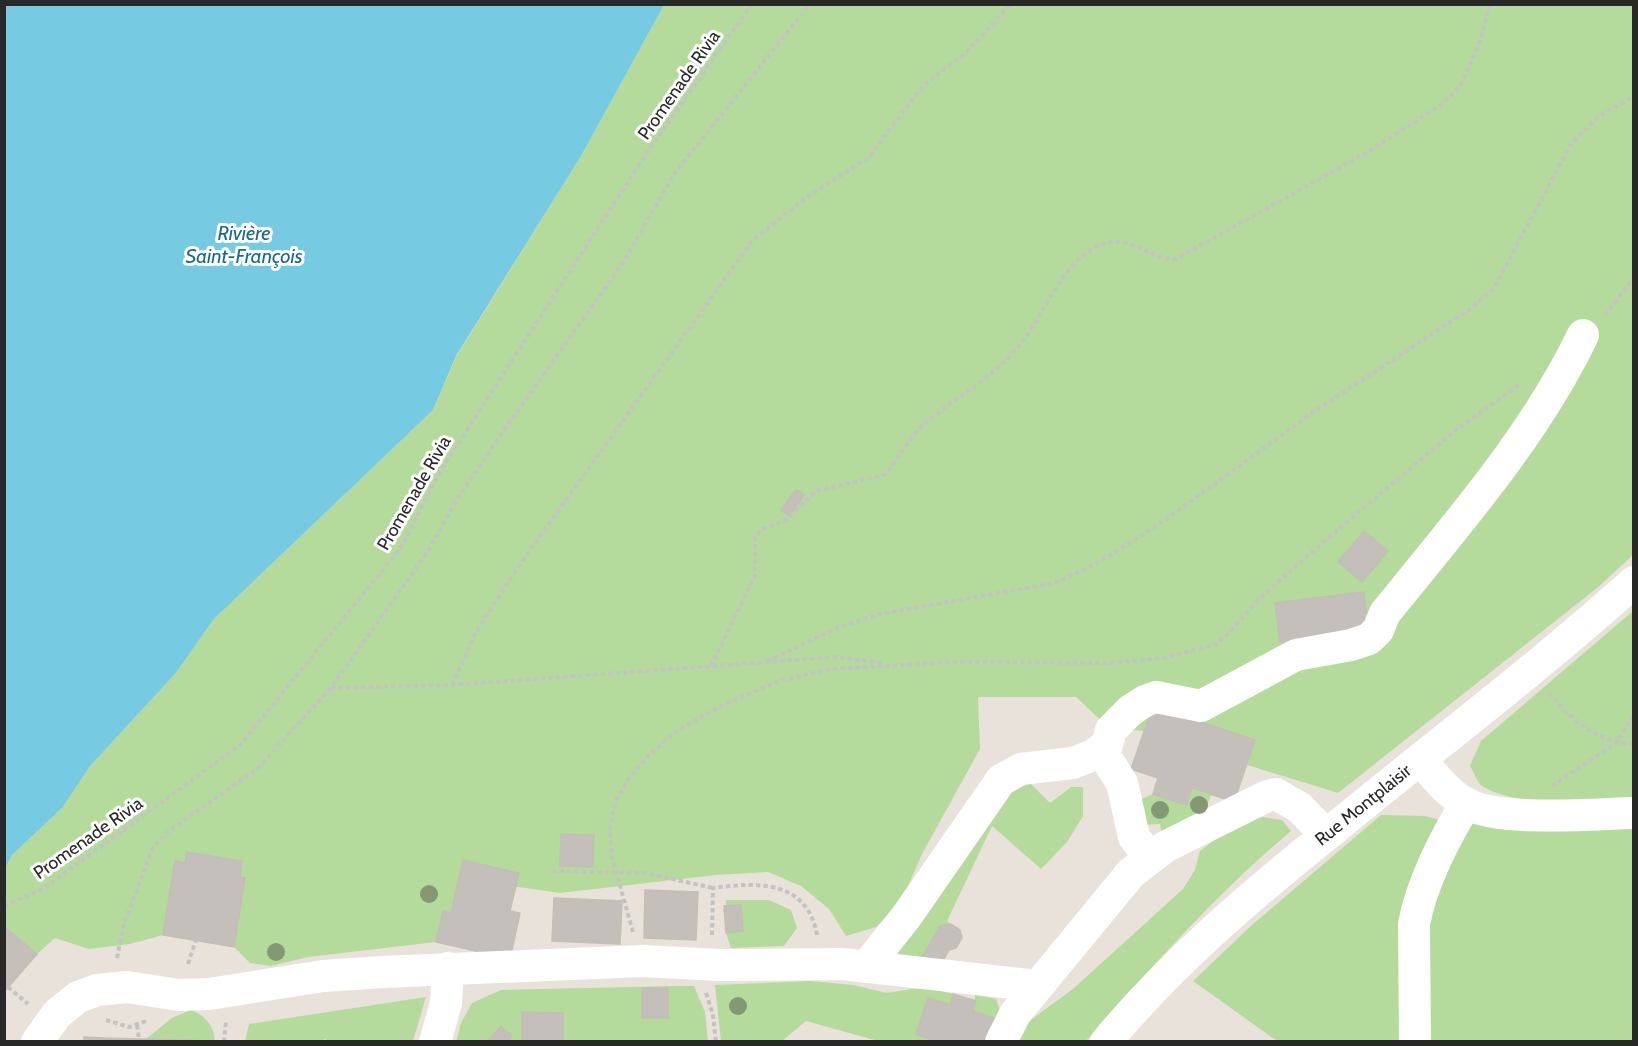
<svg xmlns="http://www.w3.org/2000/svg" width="1638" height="1046" font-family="Cabin,sans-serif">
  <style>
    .green { fill: #b4db9b }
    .water { fill: #76cbe2 }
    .building { fill: #c4bfba; stroke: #c4beb5; stroke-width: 1.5 }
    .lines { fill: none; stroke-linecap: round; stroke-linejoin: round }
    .path { stroke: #c3c3c3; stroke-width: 4; stroke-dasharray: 4.5 3; stroke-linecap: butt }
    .minor { stroke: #fff; stroke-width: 32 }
    .tree { fill: #839974 }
    .labels { text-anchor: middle; stroke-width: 6; stroke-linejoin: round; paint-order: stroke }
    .street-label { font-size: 18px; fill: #282828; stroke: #fff }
    .water-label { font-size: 20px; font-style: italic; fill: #19698a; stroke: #fff }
  </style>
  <rect width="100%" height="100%" fill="#e9e2da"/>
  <path class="green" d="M664 5H1633V555L1597 588 1338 793 1247 765 1255 741 1153 706 1144 731 1109 728 1076 697H978L980 749 922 854 901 902 876 927 846 936 829 909 801 886 768 872 716 875 560 893 491 883 458 882 451 913 443 912 436 942 308 957 271 966 250 963 234 947 245 878 240 877 242 862 188 852 185 863 175 861 163 935 130 944 89 949 55 938 37 954 5 926 4 868 12 855 62 808 90 766 175 674 214 619 433 410 456 357 581 156Z
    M1633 611V800C1593 801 1516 808 1482 786 1477 782 1474 772 1470 766L1481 741Z
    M1028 781 1050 803 1071 787H1083V816L1067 842 1041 869 992 826 947 921 951 924 940 926 922 958 892 957 1019 782Z
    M1192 788 1211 795 1203 816 1162 836 1160 824 1141 825 1137 801 1153 794Z
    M1381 815 1425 816 1440 820 1408 1041H1277L1193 981 1252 925Z
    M1263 817 1282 820 1291 831C1216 894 1151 968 1086 1041L1013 1042 1028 1022 1073 989 1183 889 1195 870 1200 851 1238 822Z
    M1461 822H1633V1041L1421 1042 1423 936Z
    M726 900H769L791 910 797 928 784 946 731 948 726 933Z
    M810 981 853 985 887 993 924 987 953 994 950 1005 928 998 916 1034 938 1041H878L806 1021 782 1041 721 1042 715 985Z
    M675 986H694L705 1012 708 1041 456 1042 461 1023 472 1003 501 990Z
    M975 995 996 999 1001 1014 998 1026 992 1024 994 1018 974 1011Z
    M426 997 413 1041 334 1042 324 1039 323 1042 245 1041 249 1024Z
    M191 1010C207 1017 213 1025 215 1041L146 1039 172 1018Z"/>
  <path class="water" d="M5 4 664 5 581 156 456 356 433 410 214 619 175 674 90 766 62 808 12 855 5 868Z"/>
  <path class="building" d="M796 489 804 495 789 516 781 510Z
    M1364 531 1388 551 1362 582 1338 562Z
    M1364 592 1369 632 1280 642 1275 603Z
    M1153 706 1255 740 1234 802 1192 788 1187 805 1153 794 1158 778 1131 769Z
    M561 834 594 835 593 867 560 866Z
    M187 852 242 861 240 877 245 878 234 947 163 935 175 861 185 863Z
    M463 860 519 873 510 911 520 913 510 959 436 942 443 911 451 913Z
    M645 890 698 892 696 940 644 938Z
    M554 898 622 901 620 944 552 941Z
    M741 905 743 931 726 933 724 906Z
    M951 924 960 930 962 938 956 948 949 950 939 968 922 958 940 926Z
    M4 926 37 954 4 992Z
    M642 988H668V1018H642Z
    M953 994 976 1001 973 1011 994 1018 987 1042H938L916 1034 928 998 950 1005Z
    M522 1012 563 1013V1042H522Z
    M501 1026 512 1036 507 1042H487Z
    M84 1037 104 1038 215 1041 84 1042Z"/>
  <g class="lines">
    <path class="path" d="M1605 315 1634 278
      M767 661 840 627 879 614 1055 583 1094 565 1155 527 1315 411 1470 309 1494 288 1571 144 1599 116 1634 96
      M711 666 755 576V537L761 530 786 520 816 491 884 475C899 460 908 438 923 425 960 393 994 380 1024 339 1046 310 1069 249 1110 242 1133 238 1153 260 1176 259L1366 153 1441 105 1460 87 1479 44 1490 4
      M452 685 476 632 518 567 752 241 800 202 869 157 923 86 965 53 1011 4
      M331 688 452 685 836 657 883 663
      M1549 693C1574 721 1594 741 1634 744
      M1552 786 1616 743 1634 715
      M552 871 645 873 713 888
      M4 906 43 889 240 745 400 549 441 470 644 157 752 4
      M633 932 612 857 610 829 615 802 628 780 648 756 677 731 723 705 779 681 831 669 953 662 1110 663 1163 658 1216 644 1229 633 1258 600 1313 551 1452 433 1520 384
      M712 935 713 888C759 882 807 880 817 935
      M117 958 123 927 153 847 169 831 257 769 331 688 429 550 454 504 504 430 623 263 674 174 810 4
      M188 964 196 940
      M8 987 28 1004
      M706 993 713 1015 716 1042
      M106 1020 129 1027 146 1021
      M137 1025 139 1039
      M224 1042 226 1021"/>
    <path class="minor" d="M1101 750 1122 783 1134 837 1149 857
      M1420 759C1433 774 1448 794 1467 804 1501 822 1593 814 1634 813
      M866 967 906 917 1001 780 1021 769 1073 763 1093 755 1107 745 1111 730 1131 710 1145 701 1156 697 1201 706 1296 655 1351 645 1369 639 1378 630 1385 613C1456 525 1534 437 1583 335
      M37 1042 57 1014 78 997 97 990 127 987 179 995 209 994 323 976 383 972 642 961 720 965 842 964 1038 986
      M435 1042 446 1003 448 968
      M1001 1042 1015 1014 1131 873 1165 847 1267 796 1276 794 1300 808 1326 835
      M1106 1042C1173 961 1254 893 1335 828 1435 746 1538 668 1634 582
      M1415 1042 1414 924C1421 885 1445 837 1466 804"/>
  </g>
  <g class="tree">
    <circle cx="1199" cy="805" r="9"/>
    <circle cx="1160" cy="810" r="9"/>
    <circle cx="429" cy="894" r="9"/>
    <circle cx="276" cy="952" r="9"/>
    <circle cx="738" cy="1006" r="9"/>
  </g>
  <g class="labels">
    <g class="street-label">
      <text transform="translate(679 85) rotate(-55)" y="6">Promenade Rivia</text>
      <text transform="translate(414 493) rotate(-60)" y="6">Promenade Rivia</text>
      <text transform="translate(1363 805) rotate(-39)" y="6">Rue Montplaisir</text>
      <text transform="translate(88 838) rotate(-35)" y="6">Promenade Rivia</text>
    </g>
    <g class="water-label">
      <text x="244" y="240">Rivière<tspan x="244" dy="23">Saint-François</tspan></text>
    </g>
  </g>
  <rect width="1638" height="1046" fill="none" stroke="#282828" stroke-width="12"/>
</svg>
